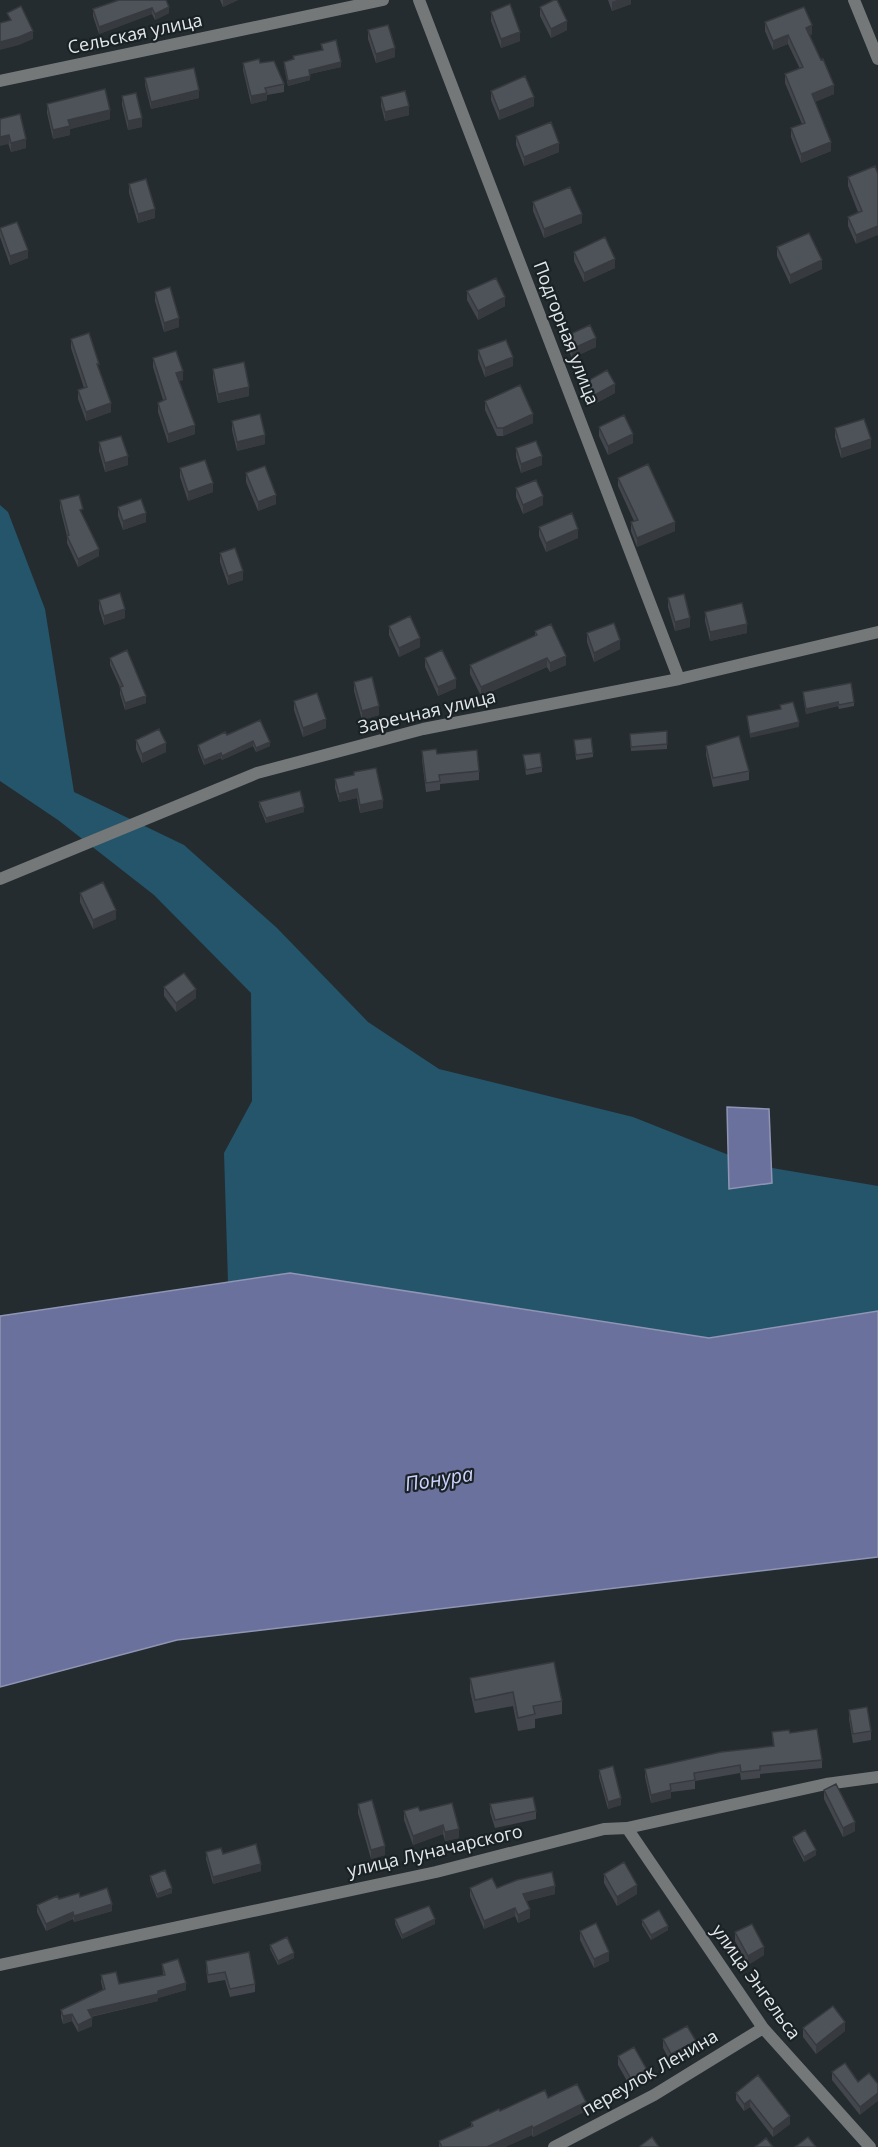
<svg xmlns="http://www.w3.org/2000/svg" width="878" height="2147" font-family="'Open Sans',sans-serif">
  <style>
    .green { fill: #25556a }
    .water { fill: #6b719d; stroke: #8f95b4; stroke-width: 1.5 }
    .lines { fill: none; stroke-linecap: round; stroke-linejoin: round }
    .street { stroke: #747879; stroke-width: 12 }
    .wall { fill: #43474d }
    .shaded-wall { fill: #373a3f }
    .building { fill: #4e535a; stroke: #373a3f; stroke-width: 1.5 }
    .labels { text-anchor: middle; stroke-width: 4.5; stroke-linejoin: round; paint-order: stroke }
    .street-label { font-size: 18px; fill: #e3e8ea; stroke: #1b2226 }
    .water-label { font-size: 20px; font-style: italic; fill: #ccd3fd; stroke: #1b2226 }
  </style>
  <rect width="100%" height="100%" fill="#242c30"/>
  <path class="green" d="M0 505 8 512 45 609 74 792 184 845 277 928 368 1022 439 1069 633 1117 754 1165 878 1186V1311L709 1338 290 1273 228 1282 224 1153 252 1101 251 993 154 895 58 820 0 781Z"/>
  <path class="water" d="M727 1107 769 1109 772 1183 729 1189Z
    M290 1273 709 1338 878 1311V1557L177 1640 0 1687V1316Z"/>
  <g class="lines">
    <path class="street" d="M419 0 679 679
      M854 0 878 59
      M0 81 383 0
      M0 879 257 773 423 729 679 679 878 632
      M627 1828 763 2028 870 2147
      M0 1965 436 1872 604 1829 627 1828 826 1784 878 1777
      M554 2147 654 2095 763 2028"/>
  </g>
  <path class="wall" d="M166 0 169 13 155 20 152 14 99 34 93 16V9Z
    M220 0H238L223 7Z
    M608 0H631V4L612 11Z
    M540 7 567 30 551 38 540 16Z
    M491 12 520 41 501 48 491 21Z
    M765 22 812 34 810 35 834 94 815 102 831 151 801 163 791 137V128L802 124 785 83V74L800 69 788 44 773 50 765 31Z
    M368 30 395 57 376 63 368 39Z
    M321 44 341 67 310 74V80L288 86 284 66V62L293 60V56L322 50Z
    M243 63H260L284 84V92L267 95V100L251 104 243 70Z
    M145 78 199 98 151 109 145 85Z
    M491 91 534 106 499 120 491 100Z
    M122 96 142 127 128 130 122 105Z
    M381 97 409 115 385 121 381 106Z
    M47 104 110 119 70 129V135L53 139 47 113Z
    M0 119 26 148 11 152Z
    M516 136 559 152 524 166 516 145Z
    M875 166 856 244 848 226V217L858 212 848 186V177Z
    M129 184 155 218 138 223 129 193Z
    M533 202 582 223 544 238 533 211Z
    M0 228 28 258 10 265 0 237Z
    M777 247 822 269 790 284 777 256Z
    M574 252 615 268 584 282 574 261Z
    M467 291 505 306 478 320 467 300Z
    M155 292 179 327 164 332 155 301Z
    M566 336 596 347 572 358 566 345Z
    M71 339 99 370 111 412 86 421 78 399V390L84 388 71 348Z
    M478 350 513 366 485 377 478 359Z
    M153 358 183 380 179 381 195 434 168 443 158 412V403L163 400 153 367Z
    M213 369 249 396 218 403 213 378Z
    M584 383 615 393 591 406 584 392Z
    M485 401 533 423 503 436H497L485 410Z
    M232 421 265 444 237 451 232 430Z
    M599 427 633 443 608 455 599 436Z
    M835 428 871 448 841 458 835 437Z
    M99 442 128 465 105 472 99 451Z
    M516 448 542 465 521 473 516 457Z
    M180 468 213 492 188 501 180 477Z
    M246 473 276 504 258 511 246 482Z
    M618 478 675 531 637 547 631 531V522L634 521 618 486Z
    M516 488 543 505 523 514 516 497Z
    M60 500 83 517 99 556 78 567 67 543V536L60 508Z
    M118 507 146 522 123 530 118 516Z
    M539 527 578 538 546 552 539 536Z
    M220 553 243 580 228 585 220 562Z
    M668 598 690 627 675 631 668 607Z
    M99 600 125 618 104 625 99 609Z
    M705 612 747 633 710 641 705 621Z
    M389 626 420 647 399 657 389 635Z
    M535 631 566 665 550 672 547 667 481 696 470 674V665L535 636Z
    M587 633 620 649 594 662 587 642Z
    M110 658 146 703 125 710 120 694V687L110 665Z
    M425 658 456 688 438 696 425 667Z
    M354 682 379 715 362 720 354 691Z
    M803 692 854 702V706L839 709 838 706 806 714 803 696Z
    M294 701 326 728 303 737 294 710Z
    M667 731V749L631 751 630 734Z
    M227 735 270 746 256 752 253 746 222 760 221 758 204 765 198 750V745Z
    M136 740 166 752 142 763 136 749Z
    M574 740 593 753V757L576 760Z
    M706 746 749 771V780L713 787 706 755Z
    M422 751 479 771V780L440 784V790L426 792 422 760Z
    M523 755 542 767V772L526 775Z
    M335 779 383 800V808L360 813 357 798 339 802 335 788Z
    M259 802 304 812 266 823 259 806Z
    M80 893 116 919 93 929 80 902Z
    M164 987 196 998 176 1012 164 996Z
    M470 1678 562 1701V1714L535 1719V1728L518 1731 513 1706 475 1713 470 1691Z
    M849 1710 871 1731V1740L853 1743 849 1719Z
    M772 1732 790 1733 822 1760V1768L760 1774V1778L741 1780 740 1773 695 1781V1789L671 1792V1798L651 1803 645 1777V1769L773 1747Z
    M599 1770 621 1805 608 1809 599 1777Z
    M824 1790 855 1831 843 1837 824 1799Z
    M452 1803 459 1838 445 1841 443 1834 413 1845 404 1820V1811H420Z
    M358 1804 385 1855 371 1859 358 1813Z
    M490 1804 536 1811V1819L495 1828 490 1812Z
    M793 1837 816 1855 804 1862 793 1841Z
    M206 1852 223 1854 261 1871 213 1884 206 1859Z
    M604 1874 637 1894 617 1906 604 1883Z
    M150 1876 172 1893 157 1898 150 1880Z
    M470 1888H497L555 1894 527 1901 530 1918 518 1923 515 1916 484 1929 470 1896Z
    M59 1899 112 1911 74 1922 73 1919 46 1931 37 1912V1905Z
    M395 1919 435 1924 402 1939 395 1924Z
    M642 1920 668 1930 651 1940 642 1925Z
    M580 1931 609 1961 594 1968 580 1940Z
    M735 1932 764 1955 748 1965 735 1941Z
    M270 1945 294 1958 278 1965 270 1949Z
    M206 1961 255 1984V1992L230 1997 225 1980 208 1983 206 1969Z
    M162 1964 186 1990 158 1998V2001L91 2017 92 2026 78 2032 72 2021 63 2024 61 2017V2010L103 1990 101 1982V1975L119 1984 163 1975Z
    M803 2028 845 2031 816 2054 803 2037Z
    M663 2039 696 2050 671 2063 663 2048Z
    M618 2056 647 2079 631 2088 618 2065Z
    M832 2072 858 2082 878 2084 860 2115 832 2080Z
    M758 2075 790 2124 773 2137 750 2107 744 2111 736 2100V2093Z
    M548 2098 586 2111 533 2137 532 2135 505 2147H439V2141L471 2126V2122L500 2111Z"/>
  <path class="shaded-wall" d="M223 0H238L223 7Z
    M617 0H631V4L612 11V2Z
    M169 7V13L155 20V14Z
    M152 8V14L99 34V27Z
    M567 21V30L551 38V29Z
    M812 25V34L806 37V28Z
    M33 31V39L19 45 0 50V42Z
    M520 32V41L501 48V39Z
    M788 35V44L773 50V41Z
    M395 48V57L376 63V54Z
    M341 62V67L309 74V70Z
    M310 76V80L288 86V81Z
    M834 85V94L812 103V94Z
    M199 90V98L151 109V102Z
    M267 93V100L251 104V96Z
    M534 97V106L499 120V111Z
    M409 106V115L385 121V112Z
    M110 110V119L70 129V135L53 139V130L68 120Z
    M142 118V127L128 130V121Z
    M9 135V144L0 146V137Z
    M26 139V148L11 152V143Z
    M831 142V151L801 163V154Z
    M559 143V152L524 166V157Z
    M155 209V218L138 223V214Z
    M582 214V223L544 238V229Z
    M878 226V235L856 244V235Z
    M28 250V258L10 265V256Z
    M615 259V268L584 282V273Z
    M822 260V269L790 284V275Z
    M505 297V306L478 320V311Z
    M179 318V327L164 332V323Z
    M596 338V347L572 358V349Z
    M513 357V366L485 377V368Z
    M183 371V380L176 382V373Z
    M615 384V393L591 406V397Z
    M249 387V396L218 403V394Z
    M111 403V412L86 421V412Z
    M533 414V423L503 436V428Z
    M195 425V434L168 443V434Z
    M633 434V443L608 455V446Z
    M265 435V444L237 451V442Z
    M871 439V448L841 458V449Z
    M128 456V465L105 472V463Z
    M542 456V465L521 473V464Z
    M213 483V492L188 501V492Z
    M276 495V504L258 511V502Z
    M543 496V505L523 514V505Z
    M146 513V522L123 530V521Z
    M675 522V531L637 547V538Z
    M578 529V538L546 552V543Z
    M99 549V556L78 567V559Z
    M243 571V580L228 585V576Z
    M125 609V618L104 625V616Z
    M690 618V627L675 631V622Z
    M747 624V633L710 641V632Z
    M420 638V647L399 657V648Z
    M620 640V649L594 662V653Z
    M566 656V665L550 672V663Z
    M547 658V667L481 696V687Z
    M456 679V688L438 696V687Z
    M146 696V703L125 710V703Z
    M838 702V706L806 714V709Z
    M379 706V715L362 720V711Z
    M326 719V728L303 737V728Z
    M799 722V727L750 738V734Z
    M253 741V746L222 760V756Z
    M270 742V746L256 752V748Z
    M166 743V752L142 763V754Z
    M221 753V758L204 765V760Z
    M357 789V798L339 802V794Z
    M383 800V808L360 813V805Z
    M304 807V812L266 823V818Z
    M116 910V919L93 929V920Z
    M196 989V998L176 1012V1003Z
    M671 1790V1798L651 1803V1795Z
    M621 1798V1805L608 1809V1802Z
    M855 1822V1831L843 1837V1828Z
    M443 1825V1834L413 1845V1836Z
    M459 1829V1838L445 1841V1832Z
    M385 1846V1855L371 1859V1850Z
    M816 1850V1855L804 1862V1857Z
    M261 1864V1871L213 1884V1877Z
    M637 1885V1894L617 1906V1897Z
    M555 1886V1894L523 1902V1894Z
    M172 1888V1893L157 1898V1894Z
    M112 1904V1911L74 1922V1916Z
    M515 1908V1916L484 1929V1921Z
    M530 1909V1918L518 1923V1915Z
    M73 1912V1919L46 1931V1924Z
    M435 1919V1924L402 1939V1935Z
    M668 1926V1930L651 1940V1935Z
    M764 1947V1955L748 1965V1956Z
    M609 1952V1961L594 1968V1959Z
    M294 1953V1958L278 1965V1961Z
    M186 1983V1990L158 1998V2001L88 2017V2010Z
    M72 2014V2021L63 2024V2016Z
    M92 2018V2026L78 2032V2025Z
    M845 2022V2031L816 2054V2045Z
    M696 2041V2050L671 2063V2054Z
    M647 2070V2079L631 2088V2079Z
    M878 2093V2101L860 2115V2107Z
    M750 2100V2107L744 2111V2104Z
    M586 2102V2111L533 2137V2128Z
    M790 2116V2124L773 2137V2129Z
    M532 2126V2135L505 2147H487Z"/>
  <path class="building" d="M119 0H166L169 7 155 14 152 8 99 27 93 9Z
    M554 0H557L567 21 551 29 540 7Z
    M510 4 520 32 501 39 491 12Z
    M21 6 33 31 19 37 0 42V23L11 20 7 13Z
    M804 7 812 25 806 28 821 60 823 59 834 85 812 94 831 142 801 154 791 128 805 123 785 74 803 67 788 35 773 41 765 22Z
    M388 25 395 48 376 54 368 30Z
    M336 40 341 62 309 70 310 76 288 81 284 62 294 59 293 56 323 50 321 44Z
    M259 59 260 63 274 61 284 84 265 88 267 93 251 96 243 63Z
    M194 68 199 90 151 102 145 78Z
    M525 76 534 97 499 111 491 91Z
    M105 89 110 110 68 120 70 126 53 130 47 104Z
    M405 91 409 106 385 112 381 97Z
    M136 93 142 118 128 121 122 96Z
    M20 114 26 139 11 143 9 135 0 137V119Z
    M551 122 559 143 524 157 516 136Z
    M875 166 878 174V226L856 235 848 217 862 211 848 177Z
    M146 179 155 209 138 214 129 184Z
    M570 187 582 214 544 229 533 202Z
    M17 222 28 250 10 256 0 228Z
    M809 233 822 260 790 275 777 247Z
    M605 237 615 259 584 273 574 252Z
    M496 278 505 297 478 311 467 291Z
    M170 287 179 318 164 323 155 292Z
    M590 325 596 338 572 349 566 336Z
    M89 333 99 364H97L111 403 86 412 78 390 87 387 71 339Z
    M506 340 513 357 485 368 478 350Z
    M176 351 183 371 176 373 195 425 168 434 158 403 166 399 153 358Z
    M244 362 249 387 218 394 213 369Z
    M607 370 615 384 591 397 584 383Z
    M520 385 533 414 503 428H497L485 401Z
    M260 414 265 435 237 442 232 421Z
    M624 415 633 434 608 446 599 427Z
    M864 419 871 439 841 449 835 428Z
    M121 436 128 456 105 463 99 442Z
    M536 441 542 456 521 464 516 448Z
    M205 460 213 483 188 492 180 468Z
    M648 464 675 522 637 538 631 522 638 520 618 478Z
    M265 466 276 495 258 502 246 473Z
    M536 480 543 496 523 505 516 488Z
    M79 495 83 509 80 510 99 549 78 559 67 536 69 535 60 500Z
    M141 499 146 513 123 521 118 507Z
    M572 513 578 529 546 543 539 527Z
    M235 548 243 571 228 576 220 553Z
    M120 593 125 609 104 616 99 600Z
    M684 594 690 618 675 622 668 598Z
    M742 603 747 624 710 632 705 612Z
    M410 616 420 638 399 648 389 626Z
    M614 623 620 640 594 653 587 633Z
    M551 624 566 656 550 663 547 658 481 687 470 665 537 635 535 631Z
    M127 650 146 696 125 703 120 687 123 686 110 658Z
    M442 650 456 679 438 687 425 658Z
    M372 677 379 706 362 711 354 682Z
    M851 683 854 702 839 705 838 702 806 709 803 692Z
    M317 693 326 719 303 728 294 701Z
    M793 702 799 722 750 734 747 716 781 709 780 705Z
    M260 720 270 742 256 748 253 741 222 756 221 753 204 760 198 745 225 732 227 735Z
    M159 729 166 743 142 754 136 740Z
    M667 731V744L631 747 630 734Z
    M739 736 749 771 713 778 706 746Z
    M591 738 593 753 576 755 574 740Z
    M436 749 437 754 477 750 479 771 439 775 440 781 426 783 422 751Z
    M540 753 542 767 526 770 523 755Z
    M376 768 383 800 360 805 357 789 339 794 335 779 354 775V772Z
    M300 791 304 807 266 818 259 802Z
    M103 882 116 910 93 920 80 893Z
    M184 973 196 989 176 1003 164 987Z
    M554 1662 562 1701 533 1706 535 1714 518 1718 513 1692 475 1700 470 1678Z
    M867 1707 871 1731 853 1734 849 1710Z
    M817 1729 822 1760 760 1766V1770L741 1772 740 1765 694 1773 695 1780 670 1784 671 1790 651 1795 645 1769 721 1752 774 1746 772 1732 789 1730 790 1733Z
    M613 1766 621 1798 608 1802 599 1770Z
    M836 1784 855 1822 843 1828 824 1790Z
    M533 1797 536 1811 495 1820 490 1804Z
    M372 1800 385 1846 371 1850 358 1804Z
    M452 1803 459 1829 445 1832 443 1825 413 1836 404 1811 418 1807 420 1811Z
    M805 1830 816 1850 804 1857 793 1837Z
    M256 1844 261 1864 213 1877 206 1852 221 1848 223 1854Z
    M624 1862 637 1885 617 1897 604 1874Z
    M165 1870 172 1888 157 1894 150 1876Z
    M552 1872 555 1886 523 1894 530 1909 518 1915 515 1908 484 1921 470 1888 492 1878 497 1888 517 1880Z
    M107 1888 112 1904 74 1916 73 1912 46 1924 37 1905 57 1896 59 1899 79 1893 80 1897Z
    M429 1906 435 1919 402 1935 395 1919Z
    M659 1910 668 1926 651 1935 642 1920Z
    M596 1923 609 1952 594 1959 580 1931Z
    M752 1924 764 1947 748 1956 735 1932Z
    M287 1937 294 1953 278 1961 270 1945Z
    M249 1952 255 1984 230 1989 225 1972 208 1975 206 1961Z
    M178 1959 186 1983 158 1991V1994L88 2010 92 2018 78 2025 72 2014 63 2016 61 2010 105 1989 101 1975 116 1972 119 1984 165 1975 162 1964Z
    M833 2006 845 2022 816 2045 803 2028Z
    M687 2026 696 2041 671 2054 663 2039Z
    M634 2047 647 2070 631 2079 618 2056Z
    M845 2063 858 2082 869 2073 878 2084V2093L860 2107 832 2072Z
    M758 2075 790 2116 773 2129 750 2100 744 2104 736 2093Z
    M577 2084 586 2102 533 2128 532 2126 487 2147H442L439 2141 473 2126 471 2122 499 2109 500 2111 545 2090 548 2098Z
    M652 2137 659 2147H640V2146Z
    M808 2137 816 2147H795Z
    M766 2138 773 2147H755Z"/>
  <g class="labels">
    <g class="street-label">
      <text transform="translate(135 34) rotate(-12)" y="6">Сельская улица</text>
      <text transform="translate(566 333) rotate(69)" y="6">Подгорная улица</text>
      <text transform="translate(427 712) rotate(-13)" y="6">Заречная улица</text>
      <text transform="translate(435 1851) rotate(-13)" y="6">улица Луначарского</text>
      <text transform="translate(756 1982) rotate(54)" y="6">улица Энгельса</text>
      <text transform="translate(650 2073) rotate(-30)" y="6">переулок Ленина</text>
    </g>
    <g class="water-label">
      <text transform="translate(439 1479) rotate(-9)" y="7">Понура</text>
    </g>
  </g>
</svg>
